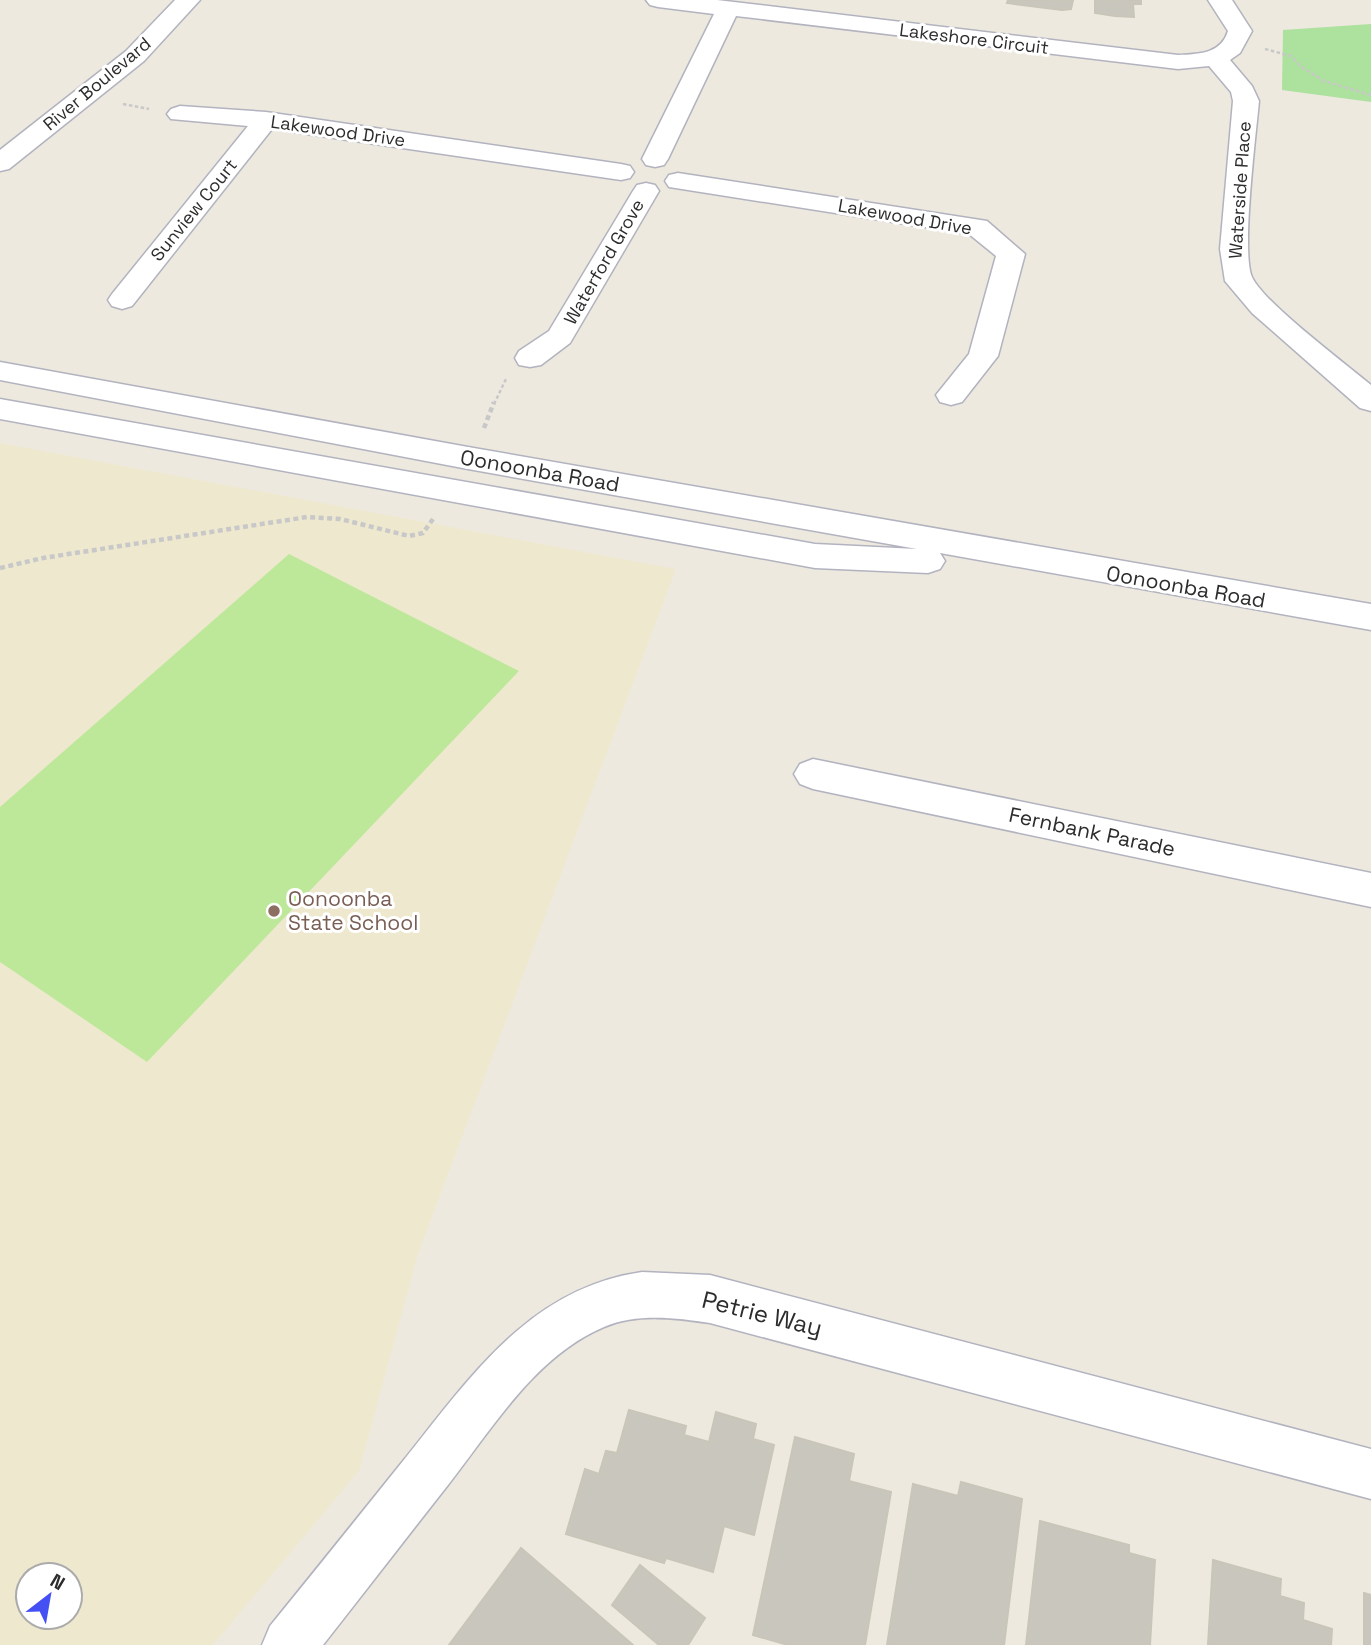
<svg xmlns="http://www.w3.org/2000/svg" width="1371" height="1645" font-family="'Space Grotesk',sans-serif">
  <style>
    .education { fill: #eee8cf; fill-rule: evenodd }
    .green { fill: #ace19e }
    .pitch { fill: #bde89a }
    .building { fill: #c9c7bd; stroke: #c9c5b8; stroke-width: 2 }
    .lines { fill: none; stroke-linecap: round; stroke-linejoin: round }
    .street-casing { stroke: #b2b3bf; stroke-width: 3 }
    .secondary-casing { stroke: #b2b3bf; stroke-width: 3 }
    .path-far1 { stroke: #c8c8c8; stroke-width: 2.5; stroke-dasharray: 3.5 2.5; stroke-linecap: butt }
    .path { stroke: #c8c8c8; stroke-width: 4.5; stroke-dasharray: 5 3.5; stroke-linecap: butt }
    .street { fill: #fff; fill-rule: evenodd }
    .secondary { fill: #fff; fill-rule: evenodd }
    .education-dot { fill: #8d6e63; stroke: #fff; stroke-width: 2.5 }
    .labels { text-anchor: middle; stroke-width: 6; stroke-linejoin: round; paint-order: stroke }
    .far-street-label { font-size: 18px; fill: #2c2c2c; stroke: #fff }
    .street-label { font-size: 21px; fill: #2c2c2c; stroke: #fff }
    .education-label { font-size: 21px; fill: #785e54; stroke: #fff; text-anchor: start }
    .near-street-label { font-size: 24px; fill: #2c2c2c; stroke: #fff }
  </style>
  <rect width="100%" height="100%" fill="#ede9df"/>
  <path class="education" d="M0 443 676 569 418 1254 359 1471 213 1645H0ZM28 1575H70V1617H28Z"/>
  <path class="green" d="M1371 24V102L1282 90 1283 30Z"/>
  <path class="pitch" d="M289 554 519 671 147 1062 0 962V807Z"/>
  <path class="building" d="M1008 0H1073L1071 9 1062 10 1007 3Z
    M1095 0H1141V4H1133L1134 17 1115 16 1095 13Z
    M629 1410 686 1426 684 1435 709 1442 716 1412 756 1424 753 1439 774 1445 754 1535 724 1526 713 1572 666 1558 664 1563 566 1534 585 1469 599 1474 606 1451 617 1453Z
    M795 1437 854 1454 849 1481 891 1492 865 1645H788L753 1635Z
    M961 1482 1022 1499 1004 1645H887L913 1484 958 1496Z
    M1040 1521 1129 1545V1553L1155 1560 1150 1645H1026Z
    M521 1548 633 1645H449Z
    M1213 1560 1281 1579 1280 1596 1304 1603 1303 1620 1332 1629 1331 1645H1208Z
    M640 1565 705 1618 688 1645H659L612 1605Z
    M1364 1593 1371 1595V1645H1364Z"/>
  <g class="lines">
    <defs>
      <path id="street" d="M175 0H200L144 61 9 169 0 171V150L126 51Z
        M646 0H717L1178 55C1199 54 1221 54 1228 31L1208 0H1232L1252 31 1240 53 1230 60 1252 86 1259 101C1256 134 1241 253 1252 277 1263 302 1346 364 1371 385V411L1360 408 1252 313 1225 281 1220 249 1233 101 1231 92 1209 66 1178 69 736 16 668 159 664 165 655 167 646 165 642 159 714 14 658 7 650 5Z
        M180 106 266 112 621 164 630 166 634 172 630 178 621 180 272 129 132 306 122 309 112 306 108 300 112 294 248 126 171 119 167 114 171 109Z
        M678 173 987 221 1025 254 998 356 962 402 951 405 940 402 936 395 969 354 996 256 969 234 669 187 665 181 669 175Z
        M646 183 655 185 659 191 570 343 541 365 530 367 519 365 515 358 519 351 549 331 633 191 637 185Z
        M813 759 1371 873V907L813 789 800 784 794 774 800 764Z
        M642 1272 710 1275 1371 1449V1499L710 1323C676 1318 637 1313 604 1327 535 1356 492 1429 448 1485 406 1538 365 1592 323 1645H262L270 1626C315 1571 359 1516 403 1461 469 1379 529 1288 642 1272Z"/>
      <path id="secondary" d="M0 362 468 447 1371 604V630L940 553 945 561 940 569 928 573 815 568 0 419V399L815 544 917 549 468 469 0 380Z"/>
    </defs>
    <use href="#street" class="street-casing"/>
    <use href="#secondary" class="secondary-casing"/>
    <path class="path-far1" d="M1265 49 1291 56 1300 66 1324 81 1371 95
      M123 104 149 109
      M494 404 506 379"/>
    <path class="path" d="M484 428 494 402
      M0 568 43 558 307 517 340 519 409 536 423 533 433 519"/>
    <use href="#street" class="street"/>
    <use href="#secondary" class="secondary"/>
  </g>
  <circle class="education-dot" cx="274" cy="911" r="7"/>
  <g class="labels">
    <g class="far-street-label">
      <text transform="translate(974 39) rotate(7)" y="6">Lakeshore Circuit</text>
      <text transform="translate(97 84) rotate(-40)" y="6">River Boulevard</text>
      <text transform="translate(338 131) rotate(8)" y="6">Lakewood Drive</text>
      <text transform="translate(1240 190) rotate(-86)" y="6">Waterside Place</text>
      <text transform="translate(194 210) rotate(-51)" y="6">Sunview Court</text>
      <text transform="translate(905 217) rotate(10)" y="6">Lakewood Drive</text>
      <text transform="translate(604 262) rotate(-60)" y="6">Waterford Grove</text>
    </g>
    <g class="street-label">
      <text transform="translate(540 471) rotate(10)" y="7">Oonoonba Road</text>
      <text transform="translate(1186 587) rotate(10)" y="7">Oonoonba Road</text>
      <text transform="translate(1092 832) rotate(12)" y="7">Fernbank Parade</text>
    </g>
    <g class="education-label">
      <text x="288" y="906">Oonoonba<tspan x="288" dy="24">State School</tspan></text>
    </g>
    <g class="near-street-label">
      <text transform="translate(762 1314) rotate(14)" y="8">Petrie Way</text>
    </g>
  </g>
  <g transform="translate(49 1596) rotate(31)"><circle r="33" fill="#ffffff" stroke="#ababab" stroke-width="2"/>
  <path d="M0-5L12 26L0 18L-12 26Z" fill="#4550f4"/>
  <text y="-10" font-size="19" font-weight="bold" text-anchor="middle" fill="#2c2c2c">N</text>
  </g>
</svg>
